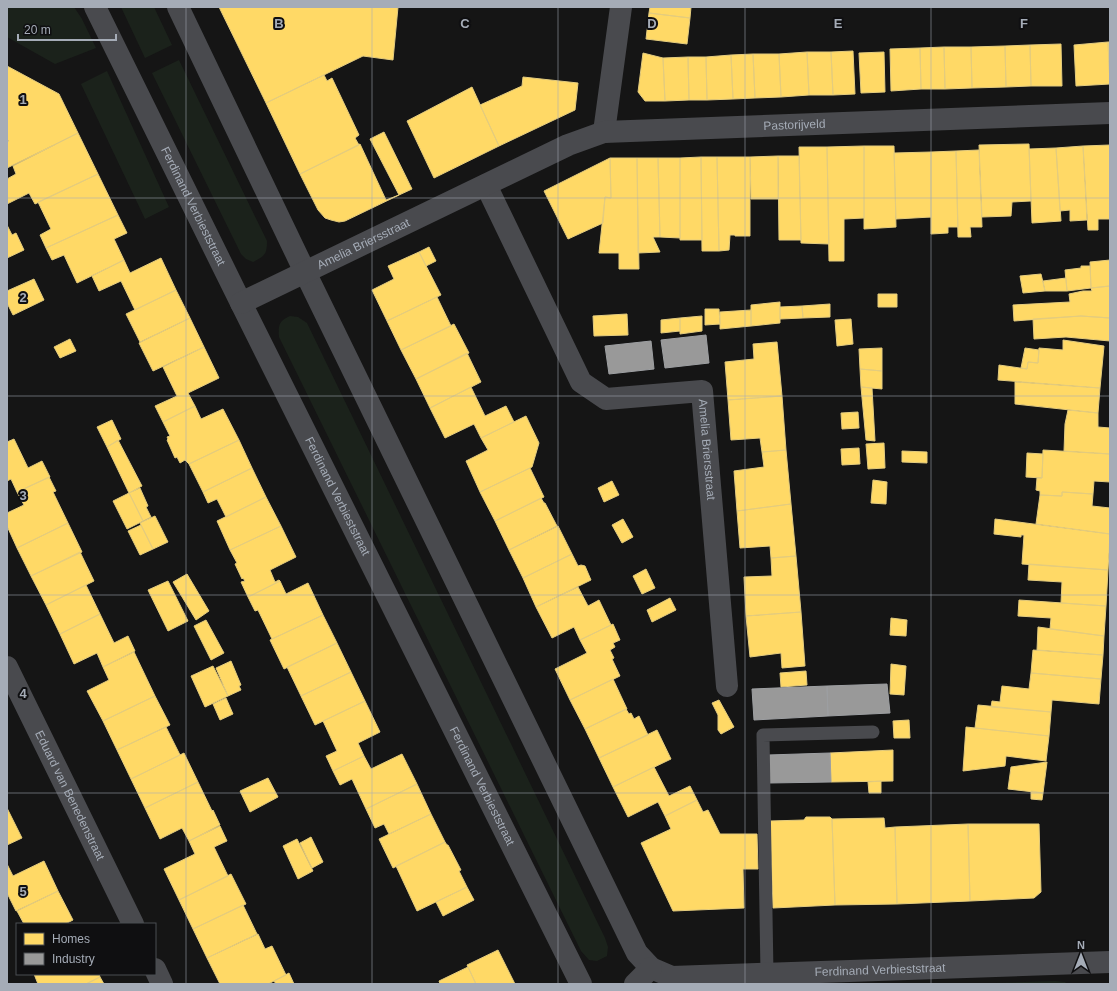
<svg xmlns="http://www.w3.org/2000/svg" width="1117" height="991" font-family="Arial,sans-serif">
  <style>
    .green { fill: #1b221b }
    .homes { fill: #ffd966; stroke: #e4cc7e }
    .industry { fill: #999; stroke: #9d9fa2 }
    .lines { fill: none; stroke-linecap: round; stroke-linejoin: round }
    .service { stroke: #494a4e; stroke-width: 13 }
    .minor { stroke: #494a4e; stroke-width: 22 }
    .grid { fill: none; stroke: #a5acb7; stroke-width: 1; stroke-opacity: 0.55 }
    .labels { text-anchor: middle; stroke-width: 4; stroke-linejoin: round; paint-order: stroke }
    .street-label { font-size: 12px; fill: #a5acb7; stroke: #0f0f11 }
    .grid-label { font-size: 13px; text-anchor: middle; font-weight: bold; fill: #a5acb7; stroke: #0f0f11; stroke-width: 4; stroke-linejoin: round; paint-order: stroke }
  </style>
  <rect width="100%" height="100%" fill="#151515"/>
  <path class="green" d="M7 7H74L82 19 96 48 55 64 7 37Z
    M121 7H154L172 45 145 58Z
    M179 60 267 241C267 254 265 256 253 262L246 259 241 254 152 73Z
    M107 71 169 207 145 219 81 84Z
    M290 316 298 317 307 323 605 938 608 947 607 956 597 961 589 960 581 951 279 337C278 325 279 321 290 316Z
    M1055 981 1065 982 1067 984H964Z"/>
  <path class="homes" d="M219 7H398L393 60 363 56 266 103Z
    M650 7H691L690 18 649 13Z
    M649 13 690 18 687 44 646 39Z
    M1108 42H1110V83Z
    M1108 42 1110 84 1076 86 1074 45Z
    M1061 44 1062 86H1031L1030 45Z
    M1030 45 1031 86 1006 87 1005 46Z
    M1005 46 1006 87 972 88 971 47Z
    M944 47H971L972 88 945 89Z
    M944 47 945 89H921L920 48Z
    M920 48 921 89 891 91 890 49Z
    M853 51 855 94 833 95 831 52Z
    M807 52H831L833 95H809Z
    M807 52 809 95 781 97 779 54Z
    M884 52 885 92 861 93 859 53Z
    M643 53 663 58 665 101H645L638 92Z
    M753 54H779L781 97 755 98Z
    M753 54 755 98 733 99 731 55Z
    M731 55 733 99 707 100 706 57Z
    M688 57H706L707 100H689Z
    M688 57 689 100 665 101 663 58Z
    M7 66 59 94 78 133 7 168V143L9 141 7 140Z
    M324 75 327 81 332 78 359 135 355 138 359 145 300 174 266 103Z
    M523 77 578 83 575 110 499 146 480 105 522 86Z
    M472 87 499 146 434 178 407 121Z
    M384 132 412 189 399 195 370 139Z
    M78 133 98 174 35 204 29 193 7 204V179L16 174 13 166Z
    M360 144 386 200 399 195 345 221 339 222 331 220 325 218 318 210 300 174Z
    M1029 144 1031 201 1012 202 1011 216 982 217 979 145Z
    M1110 145V219H1098V230H1088L1083 146Z
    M864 146H894L896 227 864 229Z
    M864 146V218L844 219V261H829L827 147Z
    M1083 146 1087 220 1070 221V210L1060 211 1056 148Z
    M799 147H827L829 244 801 243Z
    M1056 148 1061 221 1032 223 1029 149Z
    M979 150 982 227H970L971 237H958L956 151Z
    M956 151 958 227H948V233L931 234V152Z
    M931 152V217L896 219 894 153Z
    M778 156H799L801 240H779Z
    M778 156V199H751L750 157Z
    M701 157H717L719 251H702Z
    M701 157 702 240H680V158Z
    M717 157H750V236H735V235H730L729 250 719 251Z
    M610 158H637L639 269H619V253H599L605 197 611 198Z
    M610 158 611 198 605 197 603 223 568 239 544 191Z
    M637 158H658L660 237H653L660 252 638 253Z
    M658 158H680V238L660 237Z
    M98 174 118 215 46 248 40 235 51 229 38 202Z
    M118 215 127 233 114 239 124 260 77 283 64 255 52 260 46 248Z
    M7 225 12 235 16 233 24 250 7 258Z
    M429 247 436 261 426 266 419 252Z
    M419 252 441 295 387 321 372 290 394 279 388 266Z
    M161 258 176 290 135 310 121 281 99 291 92 276 124 260 130 273Z
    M1110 260V286L1091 288 1090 262Z
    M1081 266H1090L1091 288 1067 291 1065 270 1081 268Z
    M1041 274 1045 291 1023 293 1020 276Z
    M1066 278 1067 291H1045L1043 281Z
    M34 279 44 300 13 315 7 303V291Z
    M1110 286V318L1081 316 1014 321 1013 305 1070 302 1069 294 1083 291H1092L1091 288Z
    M176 290 190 318 140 342 126 314Z
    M878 294H897V307H878Z
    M437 297 451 326 401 350 387 321Z
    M780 302V323L751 326V305Z
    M830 304V317L803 318 802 306Z
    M802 306 803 318 780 319V307Z
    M705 309H719L720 324 705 325Z
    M751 310V326L720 329V312Z
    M627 314 628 335 594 336 593 316Z
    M702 316V331L680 334V318Z
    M1081 316 1110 318V341L1066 337 1034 339 1033 319Z
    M190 318 204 347 153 371 139 343Z
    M680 318V331L661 333V320Z
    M851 319 853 344 837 346 835 320Z
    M454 324 469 353 416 379 401 350Z
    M70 339 76 351 60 358 54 347Z
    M1063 340 1104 346 1100 388 998 380 999 365 1027 369 1028 362 1038 363 1039 348 1063 350Z
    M777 342 782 396 728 400 725 362 754 359 753 344Z
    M204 347 219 378 188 393 195 406 163 422 155 406 177 396 163 367Z
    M882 348V371L860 369 859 349Z
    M1025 348 1039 350 1038 363 1028 362 1027 369 1021 368Z
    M467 353 481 382 430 408 416 379Z
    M860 369 882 371V389L861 387Z
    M1015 382 1100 388 1098 413 1015 404Z
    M471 387 485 416 506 406 514 422 481 438 474 424 445 438 430 408Z
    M861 387 872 388 875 441 866 440Z
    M782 396 786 450 762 452 760 438 731 440 728 400Z
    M195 406 201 419 223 409 239 440 189 464 185 460 180 463 177 457 175 458 167 440 168 439 167 437 170 436 163 422Z
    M1068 410 1098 413V427L1110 428V454L1064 451 1065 424Z
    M858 412 859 428 842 429 841 413Z
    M526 416 539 443 532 467 480 492 466 461 488 450 481 438Z
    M112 420 121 439 107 447 97 427Z
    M14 439 28 468 42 461 50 477 17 492 11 479 7 481V442Z
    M118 440 142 486 129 493 107 447Z
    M239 440 252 468 203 492 189 464Z
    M884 443 885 468 868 469 866 444Z
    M859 448 860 464 842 465 841 449Z
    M786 450 791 504 737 511 734 471 764 467 762 452Z
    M1043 450 1110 454V482L1094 481 1093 494 1062 492V496L1040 495V491L1036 490 1037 478H1042Z
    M902 451 927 452V463L902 462Z
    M1027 453 1043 454 1042 478 1026 477Z
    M252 468 266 497 226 517 217 499 208 503 203 492Z
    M530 468 544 497 495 521 480 492Z
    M49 477 56 491 53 492 68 523 17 548 7 526V513L24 505 17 492Z
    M873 480 887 482 886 504 871 503Z
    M612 481 619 495 604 502 598 488Z
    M140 488 148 506 146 507 151 517 143 521 129 493Z
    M1062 492 1093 494 1092 506 1110 508V534L1036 524 1040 495 1062 496Z
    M129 493 143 521 127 529 113 501Z
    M266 497 281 526 230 550 217 521Z
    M541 498 544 503H545L557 526 509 550 495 521Z
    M791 504 796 556 771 558 770 546 740 548 737 511Z
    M155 516 168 542 153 549 140 523Z
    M623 519 633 537 622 543 612 525Z
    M995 519 1110 534 1108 570 1022 564 1024 535H1021V537L994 534Z
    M68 523 82 552 31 576 17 548Z
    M141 525 153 549 140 555 128 531Z
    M281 526 296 557 270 570 275 582 279 580 280 581 248 597 241 582 245 581 243 578 242 579 235 564 237 563 230 550Z
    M558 526 572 554 523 578 509 550Z
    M80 552 94 581 46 605 31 576Z
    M572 554 578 566 581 565 585 566 591 580 536 607 523 578Z
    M796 556 801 612 746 616 744 577 772 576 771 558Z
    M1029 564 1108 570 1106 606 1061 603 1062 582 1028 580Z
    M646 569 655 588 642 594 633 576Z
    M187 574 209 611 196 620 173 582Z
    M168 581 188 621 168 631 148 590Z
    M280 581 286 594 308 583 323 615 272 639 258 610 255 611 248 597Z
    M86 585 100 614 60 634 46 605Z
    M578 587 588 606 599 600 611 625 580 640 574 627 552 638 536 607Z
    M670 598 676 610 652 622 647 610Z
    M1019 600 1106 606 1104 636 1050 629 1051 618 1018 616Z
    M801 612 805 666 782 668 781 653 750 657 746 616Z
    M100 614 114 643 128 636 135 651 103 667 97 653 74 664 60 634Z
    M323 615 337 643 284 669 270 640Z
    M891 618 907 620 906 636 890 635Z
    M206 620 224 653 211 660 194 626Z
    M613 624 620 640 613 643 615 647 610 650 614 658 612 659 620 676 570 700 555 669 587 653 580 640Z
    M1038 627 1104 636 1103 655 1037 650Z
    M337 643 351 672 301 696 287 667Z
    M1033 650 1103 655 1101 679 1031 673Z
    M134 652 155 696 103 721 87 691 109 680 103 667Z
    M231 661 241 685 239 686 241 690 228 696 216 668Z
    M891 664 906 666 904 695 890 694Z
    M213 666 228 696 205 707 191 676Z
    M806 671 807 685 781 687 780 673Z
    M351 672 365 701 315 725 301 696Z
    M1031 673 1101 679 1099 704 1052 700 1051 712 991 707 992 701 1000 702 1002 686 1029 689Z
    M613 679 627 709 585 729 570 700Z
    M155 696 170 725 117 750 103 721Z
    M226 698 233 714 220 720 213 704Z
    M719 700 734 727 721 734 718 730V715L712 703Z
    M365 701 380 732 358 743 364 756 333 771 326 756 337 751 323 721Z
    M978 705 1051 712 1049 736 975 728Z
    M626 709 629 714 631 713 634 719 639 716 648 735 599 758 585 729Z
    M909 720 910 738H894L893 721Z
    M166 727 180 755 131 779 117 750Z
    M966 727 1049 736 1046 761 1006 756 1005 766 963 771Z
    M657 730 671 759 613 787 599 758Z
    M893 750V781L831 782 830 753Z
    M184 753 198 782 145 808 131 779Z
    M402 754 417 784 366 809 352 779 340 785 333 771 364 756 371 769Z
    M1047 762 1043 793 1008 789 1011 767Z
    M654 767 669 796 690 786 697 800 665 816 658 802 628 817 613 787Z
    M268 778 278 797 250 812 240 791Z
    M881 781V793H869L868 782Z
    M198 782 212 811 213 810 220 825 189 841 182 828 160 839 145 808Z
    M417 784 431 814 389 834 384 824 375 828 366 809Z
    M1031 791 1043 793 1042 800 1031 799Z
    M697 800 703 812 708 810 720 834H757L758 869H743L744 908 673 911 641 843 671 829 665 816Z
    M7 808 22 838 7 845Z
    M431 814 445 842 393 868 379 839Z
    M806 817H830L832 819 835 905 773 908 770 821 804 820Z
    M884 818 885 828 895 827 897 904 835 905 832 819Z
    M968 824 970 901 897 904 895 827Z
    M968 824H1039L1041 892 1034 898 970 901Z
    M220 826 227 841 214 847 228 876 179 900 164 869 195 854 189 841Z
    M311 837 323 862 312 868 300 843Z
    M297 839 313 871 298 879 283 846Z
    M445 842 447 845H448L461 870 459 871 467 887 417 911 396 866Z
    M44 861 58 891 16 911 7 893V864L13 876Z
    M231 874 246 904 193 929 179 900Z
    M467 887 474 900 443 916 436 902Z
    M58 891 73 920 65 924H24L17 911Z
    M243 905 257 934 207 958 193 929Z
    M258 934 265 949 272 946 286 975 268 984H220L207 958Z
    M498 950 515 984H476L467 965Z
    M468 967 476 984H440L439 981Z
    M289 973 294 984H276L274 981Z
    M34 974H99L100 977 86 984H38Z
    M100 977 104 984H86Z"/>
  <path class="industry" d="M706 335 709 363 665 368 661 340Z
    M651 341 654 369 609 374 605 346Z
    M887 684 890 713 828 716 827 686Z
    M827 686 828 716 754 720 752 689Z
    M830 753 831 782 769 783 768 755Z"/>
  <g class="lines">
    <path class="service" d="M767 973 763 735 873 732"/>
    <g class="minor">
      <path id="s1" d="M95 7 241 303 581 984"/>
      <path id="s2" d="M178 7 305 272 637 953 651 968 672 977 1110 962"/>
      <path d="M604 132 621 7"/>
      <path id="s3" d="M486 185 581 382 606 399 702 391 727 686"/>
      <path id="s4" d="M241 303 568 145 604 132 1110 113"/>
      <path id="s5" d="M7 667 133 924"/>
      <path d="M155 969 162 984"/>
      <path d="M635 984 651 968"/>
    </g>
  </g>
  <path class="grid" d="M186 7V984M372 7V984M558 7V984M745 7V984M931 7V984M7 198H1110M7 396H1110M7 595H1110M7 793H1110"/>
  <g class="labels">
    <g class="street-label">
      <text dy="4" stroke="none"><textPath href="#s4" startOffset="592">Pastorijveld</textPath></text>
      <text dy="4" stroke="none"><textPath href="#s1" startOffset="222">Ferdinand Verbieststraat</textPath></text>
      <text dy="4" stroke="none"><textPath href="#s4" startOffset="136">Amelia Briersstraat</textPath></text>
      <text dy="4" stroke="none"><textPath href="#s3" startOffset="404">Amelia Briersstraat</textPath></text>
      <text dy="4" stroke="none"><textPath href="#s1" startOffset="546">Ferdinand Verbieststraat</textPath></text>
      <text dy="4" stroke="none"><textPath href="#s1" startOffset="870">Ferdinand Verbieststraat</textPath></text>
      <text dy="4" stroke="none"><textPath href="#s5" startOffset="143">Eduard van Benedenstraat</textPath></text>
      <text dy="4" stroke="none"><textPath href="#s2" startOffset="1303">Ferdinand Verbieststraat</textPath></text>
    </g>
  </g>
  <g class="grid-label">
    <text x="279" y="28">B</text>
    <text x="465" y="28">C</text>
    <text x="652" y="28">D</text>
    <text x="838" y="28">E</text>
    <text x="1024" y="28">F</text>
    <text x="23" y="104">1</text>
    <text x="23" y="302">2</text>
    <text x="23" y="500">3</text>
    <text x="23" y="698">4</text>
    <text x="23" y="896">5</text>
  </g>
  <rect width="1117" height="991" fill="none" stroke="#a5acb7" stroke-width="16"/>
  <rect x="16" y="923" width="140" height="52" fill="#0f0f11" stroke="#4b4e53"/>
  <rect x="24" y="933" width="20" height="12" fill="#ffd966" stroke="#4b4e53"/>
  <text x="52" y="943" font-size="12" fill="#a5acb7">Homes</text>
  <rect x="24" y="953" width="20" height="12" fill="#999999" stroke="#4b4e53"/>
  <text x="52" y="963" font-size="12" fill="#a5acb7">Industry</text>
  <g transform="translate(1081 955)" stroke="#0f0f11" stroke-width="3" paint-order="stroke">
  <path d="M0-3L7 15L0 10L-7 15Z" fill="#a5acb7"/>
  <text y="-6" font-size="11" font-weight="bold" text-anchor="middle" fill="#a5acb7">N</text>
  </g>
  <path d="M18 34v6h98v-6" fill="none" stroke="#a5acb7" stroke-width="2"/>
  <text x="24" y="34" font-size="12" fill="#a5acb7" stroke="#0f0f11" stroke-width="3" paint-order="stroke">20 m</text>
</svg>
